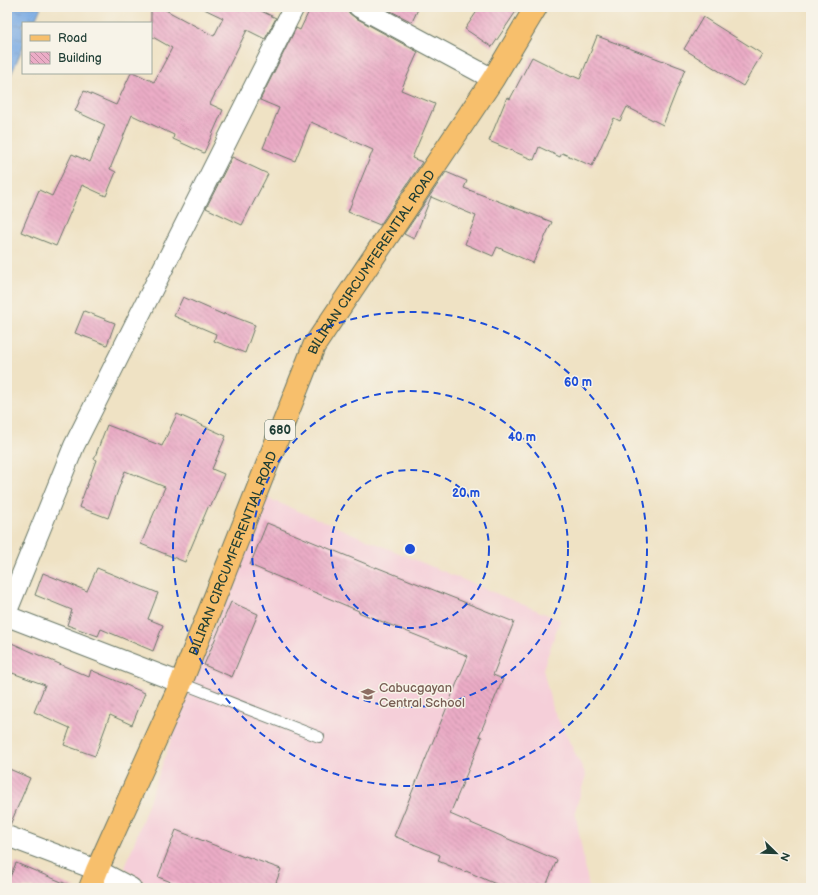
<svg xmlns="http://www.w3.org/2000/svg" width="818" height="895" font-family="'Balsamiq Sans',sans-serif">
  <style>
    .built { fill: #f5cfd9 }
    .water { fill: url(#water-ripples); stroke: #4b738c }
    .building { fill: url(#building-back-hatch) }
    .lines { fill: none; stroke-linecap: round; stroke-linejoin: round }
    .service-casing { stroke: #687766; stroke-width: 12 }
    .minor-casing { stroke: #687766; stroke-width: 22 }
    .primary-casing { stroke: #687766; stroke-width: 24 }
    .service { stroke: #fff; stroke-width: 10 }
    .minor { stroke: #fff; stroke-width: 20 }
    .primary { stroke: #f7bf6c; stroke-width: 22 }
    .ring { fill: none; stroke: #1d4ed8; stroke-width: 2; stroke-dasharray: 7 5 }
    .labels { text-anchor: middle; stroke-width: 3; stroke-linejoin: round; paint-order: stroke }
    .shield { fill: #f7f3e8; stroke: #60746a; stroke-width: 1 }
    .shield-label { font-size: 12px; font-weight: bold; fill: #1f3d34 }
    .street-label { font-size: 13px; fill: #1f3d34; stroke: #f7f3e8 }
    .education-label { font-size: 13px; fill: #785e54; stroke: #f7f3e8; text-anchor: start }
    .centre { fill: #1d4ed8; stroke: #f7f3e8; stroke-width: 2 }
    .ring-label { font-size: 12px; text-anchor: middle; font-weight: bold; fill: #1d4ed8; stroke: #f7f3e8; stroke-width: 3; stroke-linejoin: round; paint-order: stroke }
  </style>
  <defs>
    <pattern id="water-ripples" width="26" height="14" patternUnits="userSpaceOnUse"><rect width="26" height="14" fill="#77a9e3"/><path d="M2 4q2-2 4 0t4 0M15 11q2-2 4 0t4 0" fill="none" stroke="#618bb9"/></pattern>
    <pattern id="building-back-hatch" width="6" height="6" patternUnits="userSpaceOnUse"><rect width="6" height="6" fill="#ebacc6"/><path d="M-1 5l2 2M0 0l6 6M5-1l2 2" fill="none" stroke="#be8da2"/></pattern>
  </defs>
  <rect width="100%" height="100%" fill="#f7f3e8"/>
  <filter id="ink" filterUnits="userSpaceOnUse"><feTurbulence type="fractalNoise" baseFrequency=".025" numOctaves="2"/><feDisplacementMap in="SourceGraphic" scale="8" xChannelSelector="R" yChannelSelector="G"/><feConvolveMatrix kernelMatrix="1 2 1 2 8 2 1 2 1" color-interpolation-filters="sRGB"/></filter>
  <filter id="wash" filterUnits="userSpaceOnUse"><feTurbulence type="fractalNoise" baseFrequency=".012" numOctaves="4" result="noise"/><feDisplacementMap in="SourceGraphic" scale="16" xChannelSelector="R" yChannelSelector="G"/><feGaussianBlur stdDeviation="0.9" result="paint"/><feColorMatrix in="noise" values="0 0 0 0 0 0 0 0 0 0 0 0 0 0 0 0 0 1.4 0 .05"/><feComposite in="paint" operator="in"/></filter>
  <g filter="url(#wash)">
    <rect width="100%" height="100%" fill="#efe2c4"/>
    <path class="built" d="M267 498 560 620 543 669 552 707 586 775 575 811 589 888H152L125 868 192 682Z"/>
    <path class="water" d="M7 7H41L34 23H23V47L7 84Z"/>
    <g id="blocks">
      <path class="building" d="M151 7H160L214 36 223 18 200 7H258L257 9 276 18 265 39 247 30 210 104 223 110 204 153 173 139 174 135 132 115 110 169 116 172 106 196 82 185 56 246 21 232 39 190 52 196 72 154 90 162 105 125 75 111 84 91 116 105 131 73H135L154 82 172 48 151 36Z
        M311 7H348L349 13 354 17 418 52 401 90 435 104 412 158 422 162 380 225 348 212 373 150 311 122 295 161 263 148 279 108 260 100 296 28 300 30Z
        M383 7H419L412 22Z
        M480 7H519L492 47 465 29Z
        M703 17 762 54 743 86 684 49Z
        M597 36 685 69 663 125 627 107 620 121 614 118 592 166 562 153 560 157 539 147 534 160 489 141 507 97 510 99 532 57 572 77 573 76 580 79Z
        M232 157 268 174 242 225 206 208Z
        M446 172 467 181 464 188 552 222 533 263 497 247 493 256 465 244 476 216 431 197 414 239 404 234Z
        M183 297 224 315V313L255 325 245 353 214 341 216 334 174 316Z
        M84 311 115 323 107 345 75 333Z
        M177 414 226 436 212 469 224 474 211 506 209 505 185 562 141 544 165 487 125 471 108 518 79 507 96 460 94 459 107 425 162 446Z
        M267 523 376 568V567L514 622 493 675 503 679 479 736 482 737 450 814 557 860 545 888H505L466 871 465 872 438 861 440 855 394 836 468 656 358 612 359 611 250 565Z
        M97 568 158 593 148 619 163 625 153 651 101 629 98 636 67 625 72 610 35 595 43 573 87 591Z
        M231 602 258 614 232 677 204 665Z
        M7 641 89 677 91 670 145 693 132 725 110 715 95 756 64 745 70 728 34 712 45 685 7 671Z
        M7 768 30 778 10 825H7Z
        M176 830 244 857 245 856 281 869 274 888H187L158 877Z
        M16 863 76 888H7V884Z"/>
    </g>
  </g>
  <g filter="url(#ink)">
    <use href="#blocks" fill-opacity="0" stroke="#687766" stroke-width="1"/>
    <g class="lines">
      <defs>
        <path id="service" d="M181 683 319 737"/>
        <path id="minor" d="M359 7 493 79
          M7 611 74 446 294 7
          M7 616 181 683
          M7 836 97 870 131 888"/>
        <g id="primary">
          <path id="s1" d="M90 888 97 870 181 683 314 346 493 79 536 7"/>
        </g>
      </defs>
      <use href="#service" class="service-casing"/>
      <use href="#minor" class="minor-casing"/>
      <use href="#primary" class="primary-casing"/>
      <use href="#service" class="service"/>
      <use href="#minor" class="minor"/>
      <use href="#primary" class="primary"/>
    </g>
  </g>
  <g class="ring">
    <circle cx="410" cy="549" r="79"/>
    <circle cx="410" cy="549" r="158"/>
    <circle cx="410" cy="549" r="237"/>
  </g>
  <defs>
    <symbol id="school-bare" viewBox="-9 -9 18 18"><path d="M0-5L7-2L0 1L-7-2ZM-4 1L0 2.5L4 1V4Q0 6-4 4Z" fill="#8d6e63" stroke="#f7f3e8" stroke-width="2.5" paint-order="stroke"/></symbol>
  </defs>
  <g fill-rule="evenodd">
    <use href="#school-bare" x="358" y="684" width="20" height="20"/>
  </g>
  <g class="labels">
    <rect class="shield" x="265" y="420" width="30" height="20" rx="3"/>
    <g class="shield-label">
      <text x="280" y="434">680</text>
    </g>
    <g class="street-label">
      <text dy="5" stroke="none"><textPath href="#s1" startOffset="688">BILIRAN CIRCUMFERENTIAL ROAD</textPath></text>
      <text dy="5" stroke="none"><textPath href="#s1" startOffset="364">BILIRAN CIRCUMFERENTIAL ROAD</textPath></text>
    </g>
    <g class="education-label">
      <text x="379" y="692">Cabucgayan<tspan x="379" dy="15">Central School</tspan></text>
    </g>
  </g>
  <circle cx="410" cy="549" r="6" class="centre"/>
  <g class="ring-label">
    <text x="578" y="386">60 m</text>
    <text x="522" y="441">40 m</text>
    <text x="466" y="497">20 m</text>
  </g>
  <rect width="818" height="895" fill="none" stroke="#f7f3e8" stroke-width="24"/>
  <rect x="22" y="22" width="130" height="52" fill="#f7f3e8" stroke="#a1aaa0"/>
  <rect x="30" y="35" width="20" height="6" fill="#f7bf6c" stroke="#a1aaa0"/>
  <text x="58" y="42" font-size="12" fill="#1f3d34">Road</text>
  <rect x="30" y="52" width="20" height="12" fill="url(#building-back-hatch)" stroke="#a1aaa0"/>
  <text x="58" y="62" font-size="12" fill="#1f3d34">Building</text>
  <g transform="translate(776 853) rotate(113)" stroke="#f7f3e8" stroke-width="3" paint-order="stroke">
  <path d="M0-3L7 15L0 10L-7 15Z" fill="#1f3d34"/>
  <text y="-6" font-size="11" font-weight="bold" text-anchor="middle" fill="#1f3d34">N</text>
  </g>
</svg>
